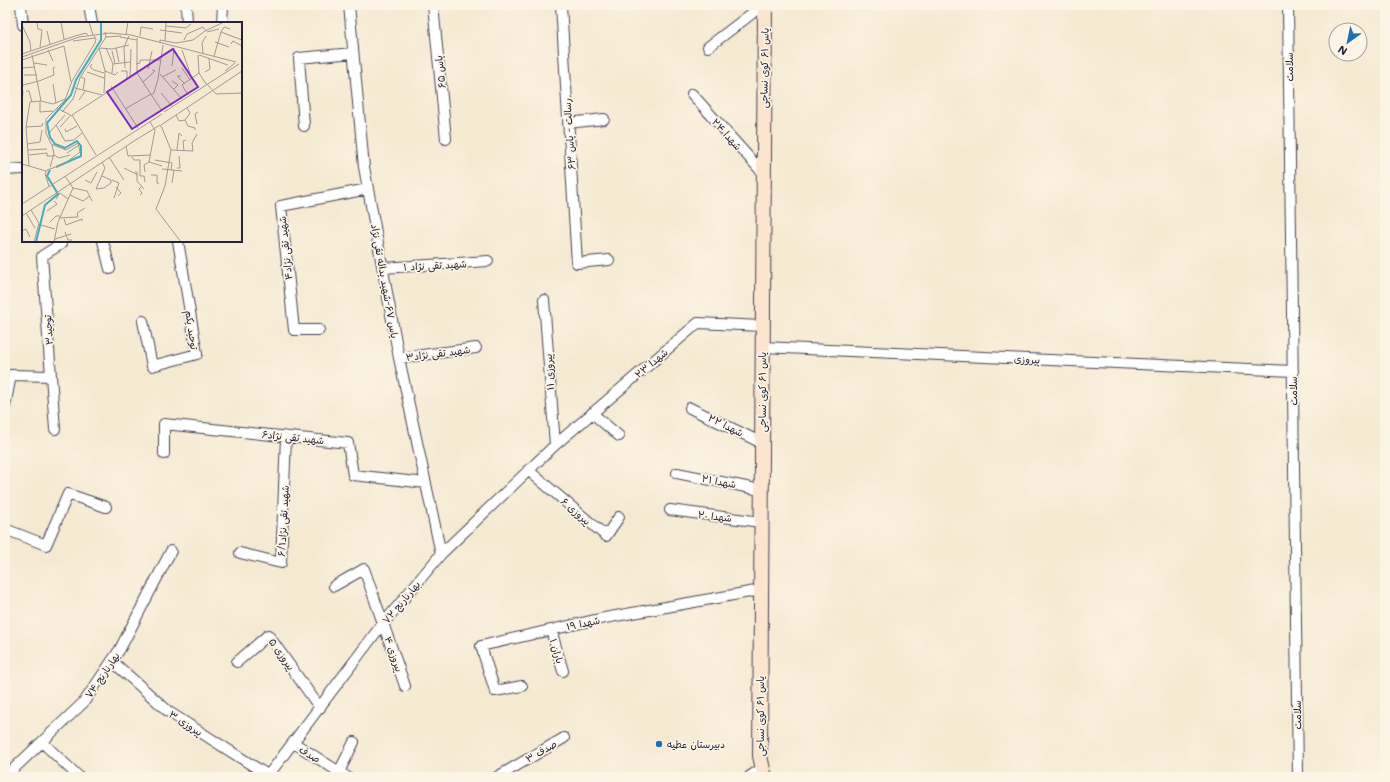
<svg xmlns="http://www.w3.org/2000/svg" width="1390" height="782" font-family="Mali,'Playpen Sans Arabic',sans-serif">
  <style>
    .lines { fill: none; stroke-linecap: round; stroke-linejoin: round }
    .street-casing { stroke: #424052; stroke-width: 12 }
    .secondary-casing { stroke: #424052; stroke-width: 16 }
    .street { stroke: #fff; stroke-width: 10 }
    .secondary { stroke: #fce5cf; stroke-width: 14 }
    .poi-dot { fill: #1f6fb2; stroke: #fcf5e5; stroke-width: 1.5 }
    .labels { text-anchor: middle; stroke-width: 3.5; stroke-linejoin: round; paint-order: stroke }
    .street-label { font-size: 10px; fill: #22223b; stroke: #fcf5e5 }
    .poi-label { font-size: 10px; fill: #22223b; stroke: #fcf5e5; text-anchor: start }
    .inset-river { fill: none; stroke: #42acc1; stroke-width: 2 }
    .inset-road { fill: none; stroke: #a19995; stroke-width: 1 }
    .view { fill: #7b2cbf; fill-opacity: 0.15; stroke: #7b2cbf; stroke-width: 2 }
    .inset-edge { fill: none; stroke: #22223b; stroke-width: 2 }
  </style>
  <rect width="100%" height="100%" fill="#fcf5e5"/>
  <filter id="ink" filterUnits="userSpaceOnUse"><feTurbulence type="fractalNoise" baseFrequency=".025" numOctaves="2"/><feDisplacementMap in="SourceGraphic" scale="8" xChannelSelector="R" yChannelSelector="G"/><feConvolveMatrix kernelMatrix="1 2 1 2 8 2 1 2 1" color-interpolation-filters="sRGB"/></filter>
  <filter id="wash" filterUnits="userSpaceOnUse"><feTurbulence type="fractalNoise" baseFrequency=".012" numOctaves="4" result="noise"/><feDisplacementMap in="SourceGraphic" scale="16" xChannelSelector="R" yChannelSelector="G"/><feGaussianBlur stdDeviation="0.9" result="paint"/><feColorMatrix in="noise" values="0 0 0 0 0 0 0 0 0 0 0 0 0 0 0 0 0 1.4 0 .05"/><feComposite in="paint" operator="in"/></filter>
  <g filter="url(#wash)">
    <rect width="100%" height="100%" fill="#f5e9d1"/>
  </g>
  <g filter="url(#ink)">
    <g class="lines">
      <defs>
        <path id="street" d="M21 5 23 25
          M89 5 92 23
          M186 5 187 23
          M349 5 364 167 399 358 441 554
          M433 5 446 139
          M561 5 577 263 609 260
          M1288 5 1298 777
          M222 23 223 5
          M708 47 763 5
          M692 94 763 173
          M568 123 604 119
          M304 126 299 58 353 53
          M5 170 23 169
          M103 241 110 269
          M383 268 488 261
          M544 300 555 445
          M143 321 152 366 197 354 178 241
          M319 330H294L281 206 368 189
          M762 347 1293 371
          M399 358 476 348
          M5 406 11 375 51 376
          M690 408 762 443
          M592 413 619 436
          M55 429 42 256 61 244V241
          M164 454V424L348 443 353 475 426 483
          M528 470 606 536 619 517
          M677 473 761 490
          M670 510 761 522
          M5 529 46 545 68 494 106 507
          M240 553 281 563 286 437
          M334 586 364 569 405 686
          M551 630 563 671
          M112 661 169 712 269 776
          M237 662 268 635 320 708
          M522 686 495 691 481 646 599 619 761 590
          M42 742 79 777
          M294 743 347 777
          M339 772 354 742
          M5 777 84 702 120 649 171 551
          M267 777 377 631 441 554 555 445 698 323 762 326
          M497 777 564 738
          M749 777 762 768"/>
        <path id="secondary" d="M765 5 760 756 764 774 766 777"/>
      </defs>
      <use href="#street" class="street-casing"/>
      <use href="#secondary" class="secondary-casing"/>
      <use href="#street" class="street"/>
      <use href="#secondary" class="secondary"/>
    </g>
  </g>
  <circle class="poi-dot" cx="659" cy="744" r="4"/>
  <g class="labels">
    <g class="street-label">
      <text transform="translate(1289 67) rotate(-91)" y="4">سلامت</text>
      <text transform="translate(764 68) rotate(-89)" y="4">یاس ۶۱ کوی نساجی</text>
      <text transform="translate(440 72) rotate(-96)" y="4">یاس ۶۵</text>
      <text transform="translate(569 134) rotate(-94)" y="4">رسالت - یاس ۶۳</text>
      <text transform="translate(727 134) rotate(48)" y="4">شهدا ۲۴</text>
      <text transform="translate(285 248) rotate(-96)" y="4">شهید تقی نژاد۴</text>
      <text transform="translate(435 265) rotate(-3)" y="4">شهید تقی نژاد ۱</text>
      <text transform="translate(385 281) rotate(80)" y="4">یاس ۶۷-شهید یداله تقی نژاد</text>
      <text transform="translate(48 330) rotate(-94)" y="4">توحید۳</text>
      <text transform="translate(192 330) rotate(82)" y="4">توحید یکم</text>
      <text transform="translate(438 353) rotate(-7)" y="4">شهید تقی نژاد۳</text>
      <text transform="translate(1027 359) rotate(3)" y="4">پیروزی</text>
      <text transform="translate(651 363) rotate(-40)" y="4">شهدا ۲۳</text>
      <text transform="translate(549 372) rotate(-94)" y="4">پیروزی ۱۱</text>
      <text transform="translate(1293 391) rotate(-91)" y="4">سلامت</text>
      <text transform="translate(762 392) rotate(-90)" y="4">یاس ۶۱ کوی نساجی</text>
      <text transform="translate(726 425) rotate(27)" y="4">شهدا ۲۲</text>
      <text transform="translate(293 437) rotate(6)" y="4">شهید تقی نژاد۶</text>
      <text transform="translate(719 481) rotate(11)" y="4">شهدا ۲۱</text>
      <text transform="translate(576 511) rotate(41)" y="4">پیروزی ۶</text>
      <text transform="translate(715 516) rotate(7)" y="4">شهدا ۲۰</text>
      <text transform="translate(283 521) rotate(-87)" y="4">شهید تقی نژاد۶/۱</text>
      <text transform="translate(401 602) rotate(-50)" y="4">بهارنارنج ۷۲</text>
      <text transform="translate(583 623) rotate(-12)" y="4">شهدا ۱۹</text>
      <text transform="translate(557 651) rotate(73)" y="4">باران ۱</text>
      <text transform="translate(282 654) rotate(55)" y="4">پیروزی ۵</text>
      <text transform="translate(394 654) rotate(71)" y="4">پیروزی ۴</text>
      <text transform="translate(102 675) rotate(-56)" y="4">بهارنارنج ۷۴</text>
      <text transform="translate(1297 715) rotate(-91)" y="4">سلامت</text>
      <text transform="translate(760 716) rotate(-90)" y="4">یاس ۶۱ کوی نساجی</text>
      <text transform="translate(186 723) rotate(33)" y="4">پیروزی ۳</text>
      <text transform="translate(541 751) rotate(-30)" y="4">صدف ۳</text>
      <text transform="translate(310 754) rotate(32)" y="4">صدف</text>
    </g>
    <g class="poi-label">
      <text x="667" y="748">دبیرستان عطیه</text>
    </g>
  </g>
  <g transform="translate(22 22)">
    <rect width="220" height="220" fill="#f5e9d1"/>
    <path class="inset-river" d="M34 145 59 134V124L55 119 43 126 33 122 28 115 25 101 49 73 54 58 79 18V0M14 220 23 183 36 172 25 154 28 148"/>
    <path class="inset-road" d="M39 0 42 17M67 0 71 13M15 1 16 7 20 8 18 25M0 3 8 20 9 29M144 4 164 6 169 2M138 8 160 11M25 9 28 22M83 10 84 15 99 14M185 10 197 7M199 10 220 18M104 12 106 0M118 14 119 5 131 7M98 15 115 18M162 18 165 12 181 5 184 9M51 19 73 16M143 19 144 0M193 20 207 25M138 21V18L154 21 171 18 183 9 202 0M209 22 211 19 220 24M42 24 49 60M84 26 91 42 90 51M94 26 97 40M26 28 31 39M160 28 168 51M90 29 93 41M181 31 180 21 184 14M0 32 53 14 64 11 66 13M176 33 177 51 184 62M177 33 206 43M192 34 199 10 202 5 208 7M0 35 57 15 88 11 109 13 214 40M0 38 42 24M12 41 25 43M70 42 68 45 72 48 82 51M91 42 108 40M114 42 118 41V38H139M150 44 152 26M0 46 13 45M103 46 102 25 107 14M160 46 168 58M126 47 130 29M83 49 93 53 96 50M99 49H105V57M203 49 213 41M65 50 82 56M183 50 188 47 187 37M115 51 140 89M115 51V16M138 52 160 77M2 53H15M159 54H155L163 62M59 55 63 57 61 68M108 55 109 27M140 55 154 48M17 59 32 53 31 46 33 45M150 59 156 63 152 67M121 60 133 49 130 48M31 62 34 81M185 62 194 72 220 71M1 63 17 59M89 64 116 106M53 66 80 73M4 69H7L10 80M82 71 83 49 77 26 90 27 107 23M139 71 150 84M129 73 132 71 136 57 141 23M166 73 160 63 177 51M57 78 64 68M18 79V90L31 89M19 79 31 82 43 77M0 81 1 69M35 86 50 94M103 87 129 72M40 90 51 77 58 56 84 15M142 90 217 42M154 93 157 99 163 98 166 104 173 106V108M163 98 168 91 165 86M175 102 173 92 176 90M34 103 43 119 52 118 60 111M139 103 220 49M4 105 20 104 21 101M38 105 48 94M140 106 149 128 143 164 134 187 159 220M43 107 44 110 55 104M28 110 43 93M5 122 18 120 20 108M104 124 106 134 129 133M6 128 25 127M149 128 171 129 170 121 175 112M155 128 157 111 160 114M162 129 161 119 164 118M45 131 57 123M7 133 25 131V134H31M32 133 37 136 48 133M74 133 50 93 115 51M87 135 102 158M110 135 112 138H118V154H122L123 160M133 138 150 141 149 148M127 140 133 108 128 100M127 140 140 144M0 142 24 149M7 144 4 105 8 80 19 79 10 33M28 145 32 132 30 123M102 146 116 153M155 146H158L157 134M140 147 160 149M0 148V133M113 150H115V159L122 167M123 150 122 143 127 140M129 153H135V161L137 162M80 154 89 158V161L82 166 74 167 83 146 80 140M63 158 69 161 75 150M90 158 97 161 92 176M150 161 152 148M27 164 23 152 25 148 42 142 58 130 56 121 44 128 29 122 24 111V97L43 78 50 59 73 21 74 17 72 14M94 165 99 171 96 174M51 166 65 169 70 179M48 173 61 179 68 174M118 173 120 171 117 167 120 164M34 177 38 171 46 177M0 182 140 92M9 188 17 201M25 189 35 182 32 179M4 191 13 206M0 194 112 119 138 103 140 106M37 196 56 195 55 191 63 186M42 197 44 203 60 197V199M28 200 34 194H38M19 203 33 207M0 209 4 207 8 215M43 210 46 218H50M33 217 49 212M12 220 17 201M32 220 36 200 51 166 43 154"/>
    <path class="view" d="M151 27 176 65 110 107 85 70Z"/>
    <rect width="220" height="220" class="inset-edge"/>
  </g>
  <rect width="1390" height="782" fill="none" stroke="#fcf5e5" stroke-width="20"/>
  <g transform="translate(1348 42) rotate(213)"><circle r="19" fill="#fcf5e5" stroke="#a5a1a1"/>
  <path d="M0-3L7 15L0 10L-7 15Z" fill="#1f6fb2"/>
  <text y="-6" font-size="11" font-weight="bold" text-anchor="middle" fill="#22223b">N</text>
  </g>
</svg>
